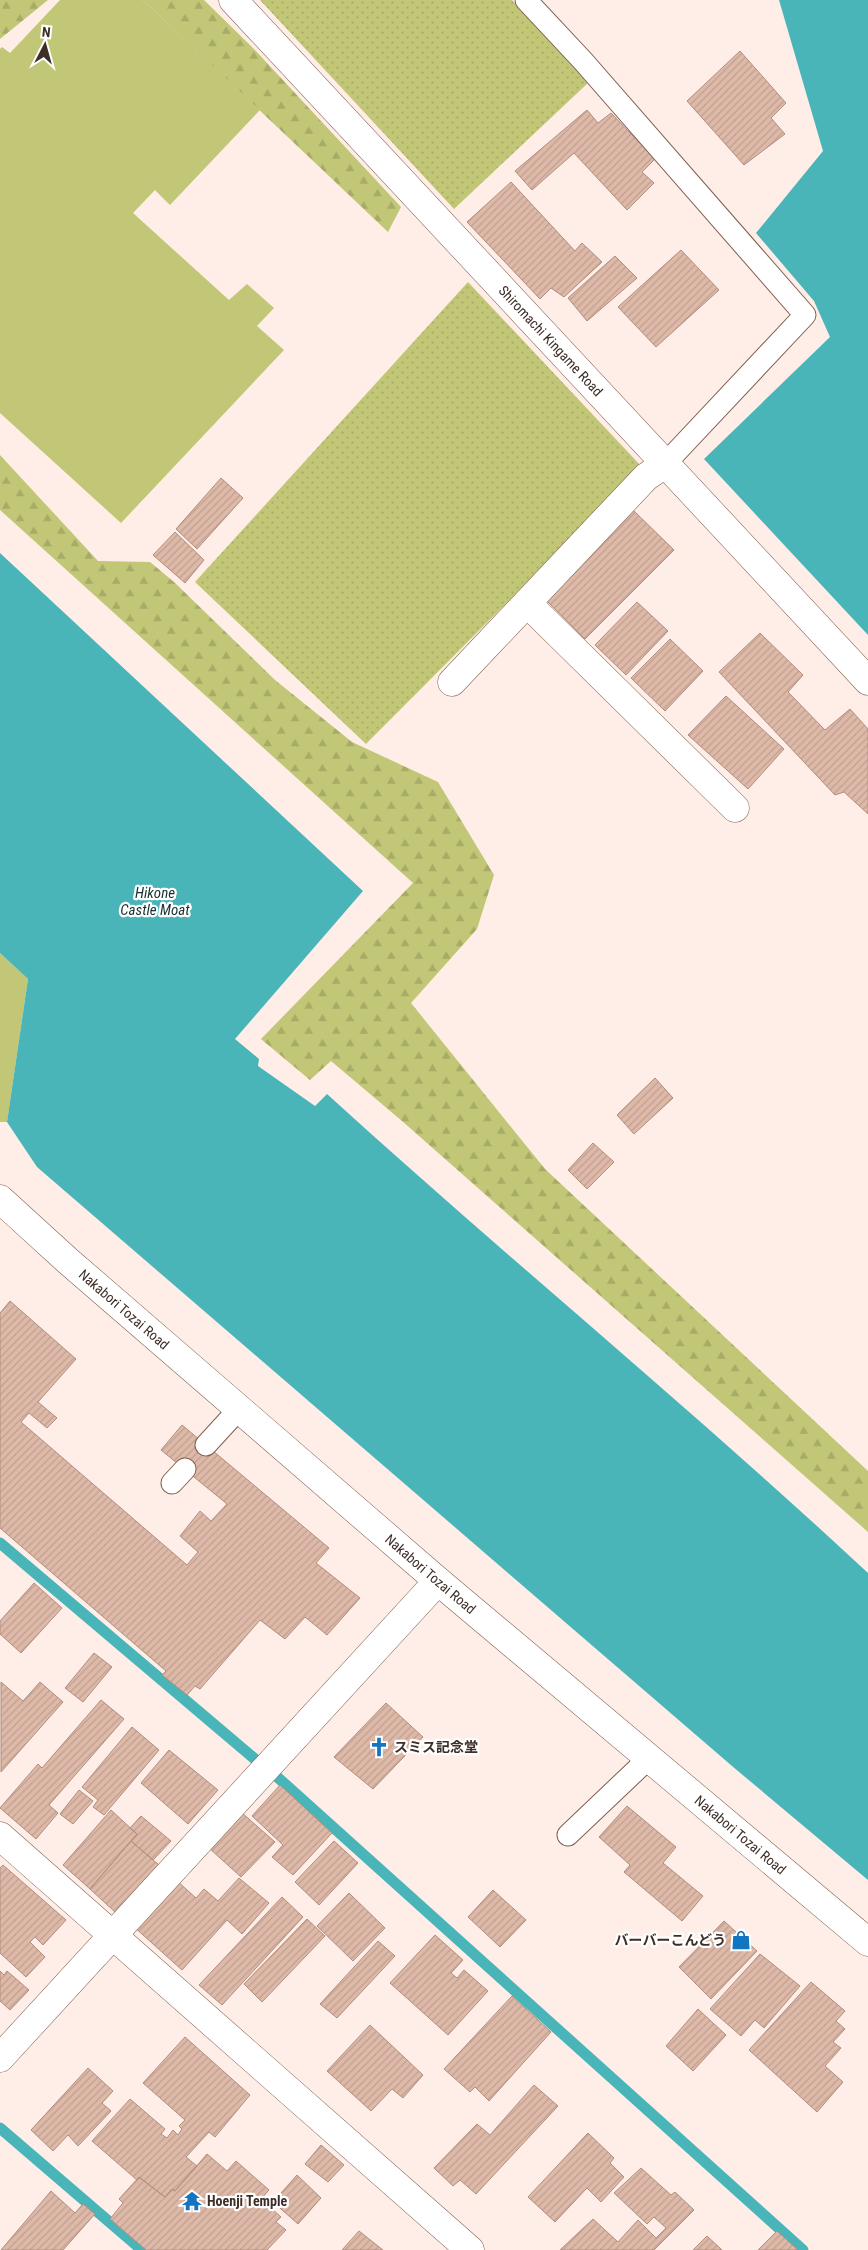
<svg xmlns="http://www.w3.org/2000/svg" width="868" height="2250" font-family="'Roboto Condensed','Noto Sans JP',sans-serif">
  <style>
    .grass { fill: url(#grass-dots) }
    .forest { fill: url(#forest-firs) }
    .green { fill: #c1c776 }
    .water { fill: #49b5b9 }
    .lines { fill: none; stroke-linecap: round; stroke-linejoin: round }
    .stream { stroke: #49b5b9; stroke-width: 11 }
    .building { fill: url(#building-hatch); stroke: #b18e7e }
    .lane-casing { stroke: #7f5f4f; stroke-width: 23 }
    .street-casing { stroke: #7f5f4f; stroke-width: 29 }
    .secondary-casing { stroke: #7f5f4f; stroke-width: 29 }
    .primary-casing { stroke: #7f5f4f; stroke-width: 29 }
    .lane { stroke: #fff; stroke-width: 21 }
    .street { stroke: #fff; stroke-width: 28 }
    .secondary { stroke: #fff; stroke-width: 28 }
    .primary { stroke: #fff; stroke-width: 28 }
    .labels { text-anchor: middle; stroke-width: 4.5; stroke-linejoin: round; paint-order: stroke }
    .street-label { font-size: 14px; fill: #3d2e27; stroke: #fff }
    .poi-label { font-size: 14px; font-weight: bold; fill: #3d2e27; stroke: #fff; text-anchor: start }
    .water-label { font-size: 15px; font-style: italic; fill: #183031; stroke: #fff }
  </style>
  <defs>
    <pattern id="grass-dots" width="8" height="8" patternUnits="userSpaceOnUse" patternTransform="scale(1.25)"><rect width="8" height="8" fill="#c1c776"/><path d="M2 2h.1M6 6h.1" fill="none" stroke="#a7ab66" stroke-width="1.8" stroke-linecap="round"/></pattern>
    <pattern id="forest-firs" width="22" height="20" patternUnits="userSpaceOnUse" patternTransform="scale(1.25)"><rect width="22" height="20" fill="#c1c776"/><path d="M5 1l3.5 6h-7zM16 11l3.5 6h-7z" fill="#a7ab66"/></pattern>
    <pattern id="building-hatch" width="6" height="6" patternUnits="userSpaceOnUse" patternTransform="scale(1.25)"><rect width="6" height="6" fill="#deb9a8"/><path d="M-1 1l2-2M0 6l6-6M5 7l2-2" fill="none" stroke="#bf9f91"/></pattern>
  </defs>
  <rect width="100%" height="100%" fill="#feeee7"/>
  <path class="grass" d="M260 0H512L589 82 454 209Z
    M468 282 642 467 366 744 195 582Z"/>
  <path class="forest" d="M0 0H48L0 39Z
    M143 0H204L253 48 401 207 388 232Z
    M0 455 98 561 150 562 174 582 275 680 352 742 438 782 494 875 477 929 411 1003 545 1169 868 1471V1532L402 1121 331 1061 310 1080 261 1039 413 883 0 510Z"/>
  <path class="green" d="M60 0H143L260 110 170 205 155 190 133 213 229 300 247 284 274 308 257 326 284 350 121 523 0 413V49L2 47 10 53Z
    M0 953 28 979 7 1122H0Z"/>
  <path class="water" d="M779 0H868V635L704 459 830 337 814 301 756 233 823 151Z
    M0 553 363 891 235 1039 259 1059 258 1066 315 1106 327 1094C505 1256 692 1409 868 1573V1880L732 1766 37 1167 7 1122 28 979 0 953Z"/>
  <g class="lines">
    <path class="stream" d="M0 1543 256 1760
      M275 1775 803 2250
      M0 2128 142 2250"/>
  </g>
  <path class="building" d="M740 51 786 103 771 118 785 134 744 165 687 101Z
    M587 110 598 123 611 113 655 159 642 172 654 183 627 210 574 153 532 190 515 171Z
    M511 182 575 251 582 243 602 262 564 297 551 288 540 299 467 222Z
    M681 250 719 290 656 347 618 307Z
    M615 256 637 278 587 321 568 298Z
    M221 478 243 498 197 549 176 529Z
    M633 510 674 550 585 639 546 600Z
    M175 532 204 560 185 583 153 555Z
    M637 602 668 631 626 675 595 645Z
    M760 633 803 675 788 692 825 730 850 709 868 729V814L844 792 835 795 719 672Z
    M670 639 703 671 665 711 631 678Z
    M726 696 784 749 748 789 688 735Z
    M655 1078 673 1098 634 1134 617 1115Z
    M593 1143 614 1162 587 1189 568 1170Z
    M10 1301 76 1359 38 1402 57 1418 47 1428 29 1413 21 1422 187 1565 198 1552 180 1536 200 1511 211 1521 227 1504 161 1450 182 1425 329 1548 316 1563 360 1598 327 1635 305 1617 285 1639 260 1620 200 1689 195 1686 187 1695 162 1675 166 1671 0 1528V1313Z
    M34 1583 62 1608 21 1653 0 1634V1621Z
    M94 1653 112 1667 83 1702 65 1688Z
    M1 1682 23 1701 40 1682 63 1702 1 1772Z
    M101 1700 124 1719 49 1805 58 1813 36 1839 0 1808 38 1764 42 1768Z
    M386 1703 423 1737 373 1789 334 1757Z
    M132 1727 159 1750 104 1815 93 1807 98 1800 82 1787Z
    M169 1750 218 1790 188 1824 141 1783Z
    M280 1785 332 1833 293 1875 272 1857 283 1845 252 1816Z
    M79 1790 93 1801 73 1824 60 1814Z
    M627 1806 676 1847 663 1863 703 1896 682 1921 624 1872 630 1865 599 1837Z
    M111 1810 137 1834 90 1889 63 1865Z
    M241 1812 275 1842 241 1877 209 1848Z
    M141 1816 171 1841 153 1860 131 1841 137 1834 130 1828Z
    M131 1841 159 1865 115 1912 90 1889Z
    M334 1841 358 1863 319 1905 295 1882Z
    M3 1865 66 1920 43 1945 35 1937 30 1942 45 1957 26 1977 0 1953V1868Z
    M239 1878 269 1903 242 1934 227 1920 182 1970 133 1926 176 1880 196 1898 204 1889 218 1901Z
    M493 1890 526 1920 500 1947 468 1917Z
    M349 1893 385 1928 353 1961 317 1926Z
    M282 1897 303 1917 222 2005 199 1985Z
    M307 1919 325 1936 262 2002 244 1984Z
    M724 1921 757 1951 711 1999 679 1967Z
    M435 1935 463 1960 451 1973 457 1978 464 1970 488 1991 448 2035 390 1983Z
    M378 1941 395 1956 337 2018 320 2004Z
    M760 1954 800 1986 764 2028 755 2020 741 2036 710 2009Z
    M0 1971 4 1975 7 1971 29 1990 10 2010 0 2001Z
    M811 1982 845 2011 836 2021 845 2029 833 2042 841 2048 825 2066 843 2082 817 2112 749 2050Z
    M512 1996 551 2032 489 2101 475 2087 470 2092 444 2069Z
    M698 2009 726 2035 693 2071 666 2046Z
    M370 2025 423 2075 403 2098 392 2089 371 2111 327 2071Z
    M185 2037 250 2095 215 2137 209 2132 186 2157 197 2166 175 2191 172 2189 165 2197 139 2177 137 2180 92 2141 130 2099 165 2129 161 2134 167 2138 173 2130 178 2135 182 2129 179 2126 185 2120 143 2083Z
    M88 2068 113 2091 102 2103 111 2111 78 2146 68 2135 53 2151 31 2130Z
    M534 2085 558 2106 476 2194 460 2180 453 2186 434 2168 477 2124 490 2135Z
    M588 2133 614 2158 610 2163 624 2177 601 2202 587 2188 555 2222 528 2197Z
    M321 2145 344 2165 328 2182 305 2164Z
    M207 2154 227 2171 236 2161 269 2190 261 2199 281 2217 276 2222 286 2230 267 2250H146L110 2219 123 2203 119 2199 139 2177 165 2197 172 2189 175 2191Z
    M641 2168 671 2195 675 2192 694 2210 654 2250H560L593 2219 618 2242 638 2220 656 2238 666 2228 654 2217 647 2224 614 2193Z
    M297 2175 321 2198 298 2224 273 2202Z
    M51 2191 75 2213 83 2204 95 2214 63 2250H1Z
    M359 2231 383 2250H342Z
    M777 2231 798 2250H758Z
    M707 2236 722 2250H693Z"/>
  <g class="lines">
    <defs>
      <path id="lane" d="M526 0 583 61 805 315 665 464
        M206 1445 239 1409
        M172 1483 185 1469
        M568 1835 649 1758"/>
      <path id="street" d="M527 603 735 808
        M452 682 646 477 665 464
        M0 1836 470 2250
        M0 2058 438 1581"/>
      <g id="secondary">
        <path id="s1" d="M233 0 868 681"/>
      </g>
      <g id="primary">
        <path id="s2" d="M0 1199 68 1261 438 1581 868 1942"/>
      </g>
    </defs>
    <use href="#lane" class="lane-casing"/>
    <use href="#street" class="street-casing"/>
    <use href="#secondary" class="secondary-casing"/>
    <use href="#primary" class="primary-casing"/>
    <use href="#lane" class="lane"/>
    <use href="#street" class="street"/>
    <use href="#secondary" class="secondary"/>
    <use href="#primary" class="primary"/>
  </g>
  <defs>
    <symbol id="church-bare" viewBox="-9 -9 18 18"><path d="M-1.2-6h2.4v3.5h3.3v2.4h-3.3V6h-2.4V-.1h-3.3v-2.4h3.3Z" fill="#1175c1" stroke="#fff" stroke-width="2.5" paint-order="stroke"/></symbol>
    <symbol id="shop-bare" viewBox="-9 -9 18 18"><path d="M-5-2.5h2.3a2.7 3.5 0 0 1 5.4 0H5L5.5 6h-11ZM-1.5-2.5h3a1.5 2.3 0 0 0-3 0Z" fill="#1175c1" stroke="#fff" stroke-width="2.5" paint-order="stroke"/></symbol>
    <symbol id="temple-bare" viewBox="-9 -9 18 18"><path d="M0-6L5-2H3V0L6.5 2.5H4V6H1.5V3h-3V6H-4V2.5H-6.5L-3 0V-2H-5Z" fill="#1175c1" stroke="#fff" stroke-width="2.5" paint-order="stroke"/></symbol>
  </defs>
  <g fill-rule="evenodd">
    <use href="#church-bare" x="365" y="1733" width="28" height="28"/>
    <use href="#shop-bare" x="727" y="1926" width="28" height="28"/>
    <use href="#temple-bare" x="178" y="2187" width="28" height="28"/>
  </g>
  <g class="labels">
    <g class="street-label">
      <text dy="5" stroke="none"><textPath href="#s1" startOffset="466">Shiromachi Kingame Road</textPath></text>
      <text dy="5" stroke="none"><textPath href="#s2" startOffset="166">Nakabori Tozai Road</textPath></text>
      <text dy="5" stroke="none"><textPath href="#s2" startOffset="571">Nakabori Tozai Road</textPath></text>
      <text dy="5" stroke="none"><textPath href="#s2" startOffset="976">Nakabori Tozai Road</textPath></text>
    </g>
    <g class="poi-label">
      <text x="394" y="1752">スミス記念堂</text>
      <text x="726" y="1945" text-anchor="end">バーバーこんどう</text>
      <text x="207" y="2206">Hoenji Temple</text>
    </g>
    <g class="water-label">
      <text x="155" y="898">Hikone<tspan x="155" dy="17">Castle Moat</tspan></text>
    </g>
  </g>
  <g transform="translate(45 45) rotate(6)" stroke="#ffffff" stroke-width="4" paint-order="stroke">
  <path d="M0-4L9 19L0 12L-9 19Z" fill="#3d2e27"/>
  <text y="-8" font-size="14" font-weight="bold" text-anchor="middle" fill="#3d2e27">N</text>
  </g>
</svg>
